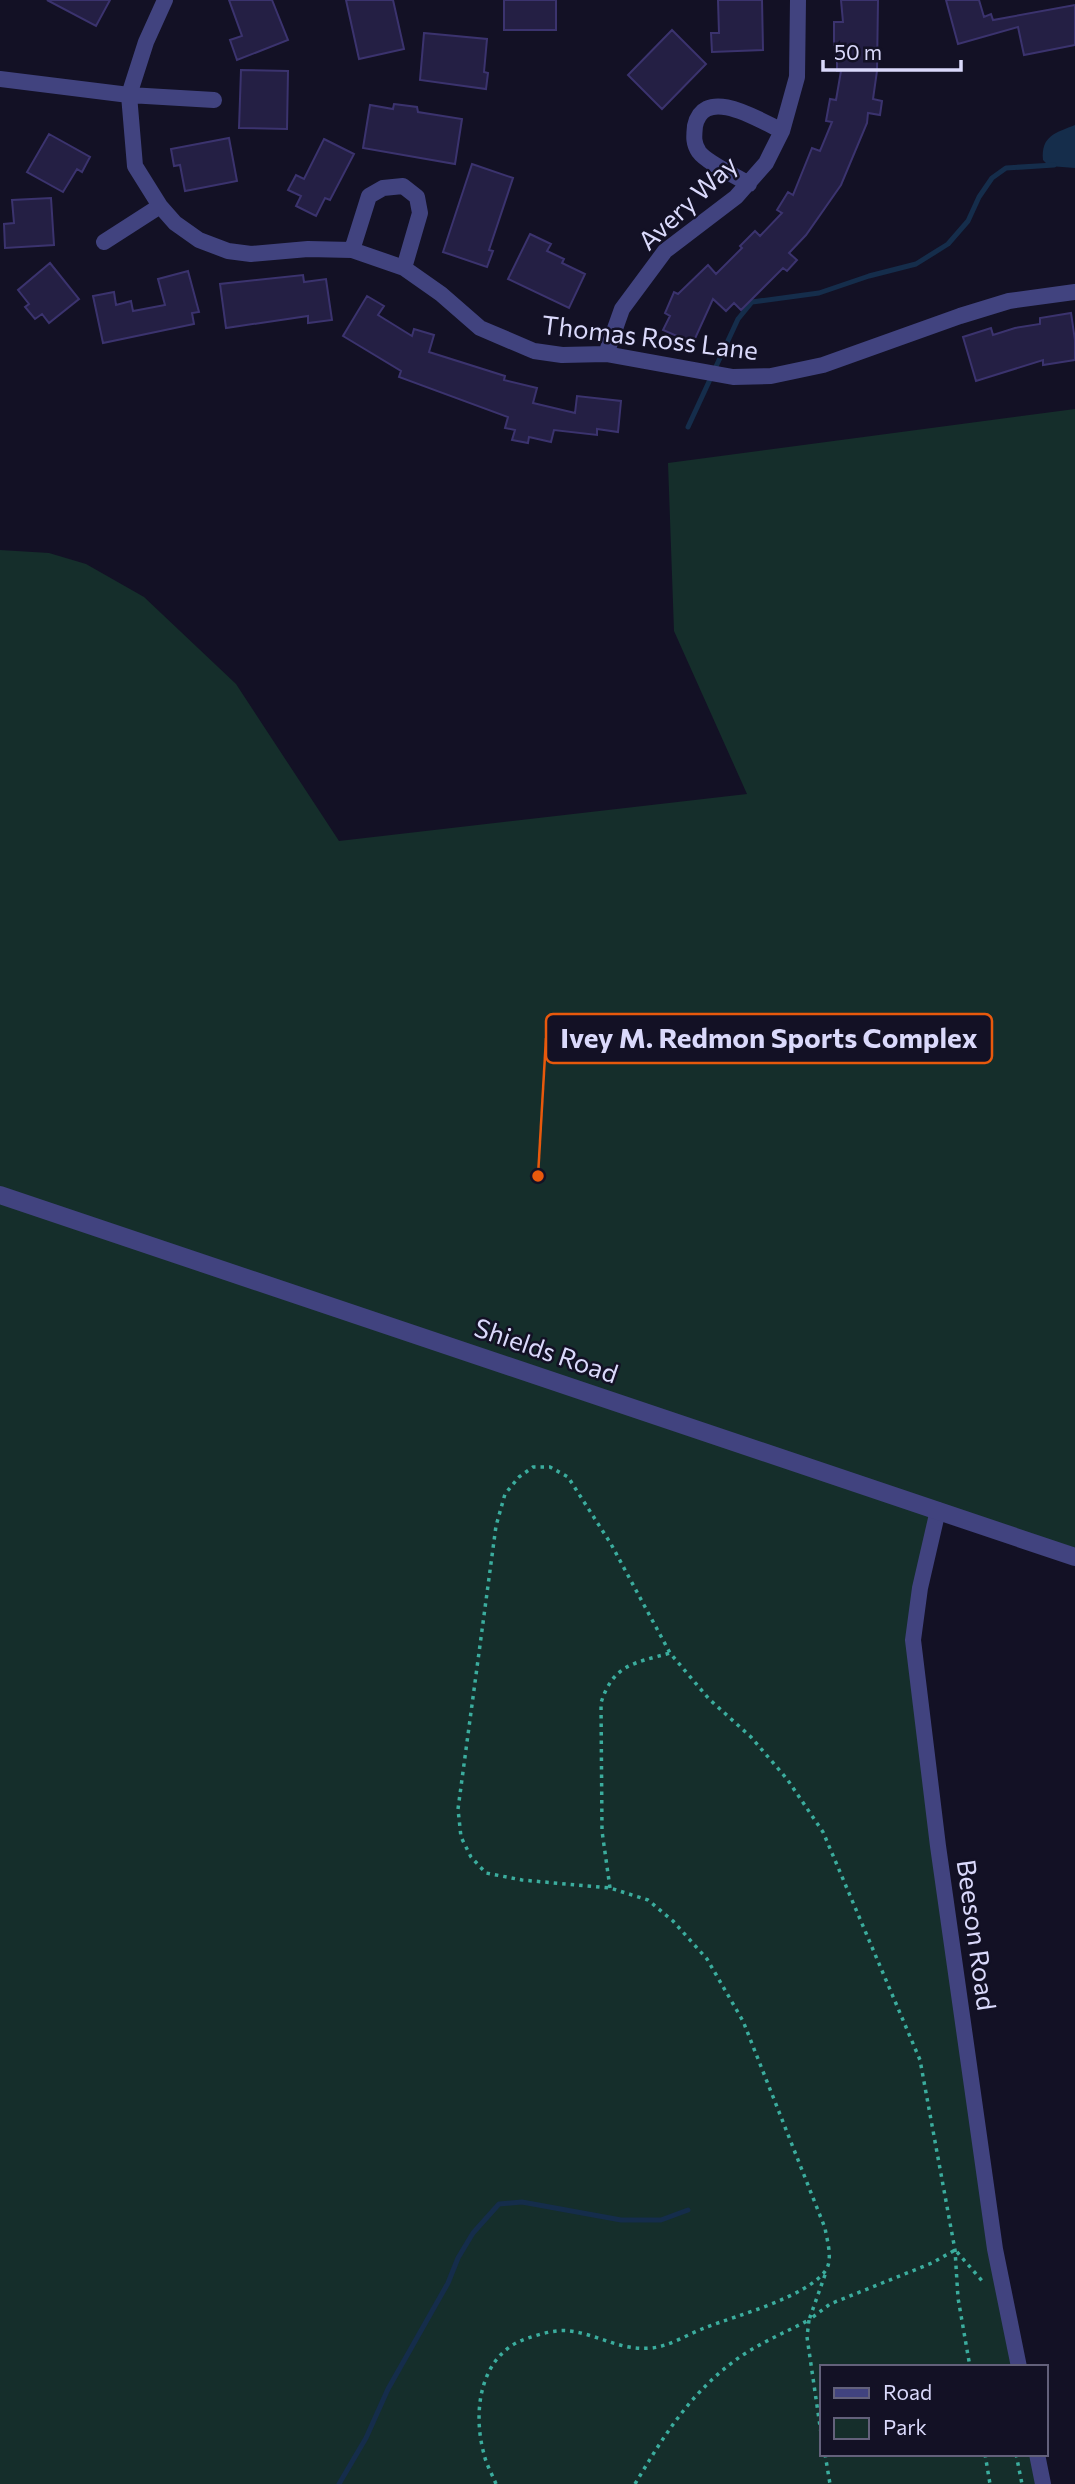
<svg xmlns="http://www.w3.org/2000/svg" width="1075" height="2484" font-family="Commissioner,sans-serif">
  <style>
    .green { fill: #152e2b }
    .water { fill: #152d4b }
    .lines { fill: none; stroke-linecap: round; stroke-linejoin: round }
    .stream { stroke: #152d4b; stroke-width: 5 }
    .building { fill: #241f44; stroke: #3b336e; stroke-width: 2 }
    .path { stroke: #3bad9e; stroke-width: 3.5; stroke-dasharray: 3.5 5; stroke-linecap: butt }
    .minor { stroke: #41437f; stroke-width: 16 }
    .tertiary { stroke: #41437f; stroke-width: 18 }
    .labels { text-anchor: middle; stroke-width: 5; stroke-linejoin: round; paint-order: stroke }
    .street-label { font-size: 26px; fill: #dad9fb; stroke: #131125 }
    .leader { fill: none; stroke: #e8590c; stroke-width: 2.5 }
    .callout-dot { fill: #e8590c; stroke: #131125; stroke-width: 2.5 }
    .callout { fill: #131125; stroke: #e8590c; stroke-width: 2.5 }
    .callout-label { font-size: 28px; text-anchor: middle; font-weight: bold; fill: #dad9fb }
  </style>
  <rect width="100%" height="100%" fill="#131125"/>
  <path class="green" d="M1075 409V1557L938 1510 913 1640 1019 2367H821V2454H1037L1043 2484H0V550L49 553 86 564 144 597 236 684 339 841 747 794 674 631 668 463Z"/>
  <path class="water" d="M1075 125V168L1049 166 1043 160C1041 136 1055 133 1075 125Z"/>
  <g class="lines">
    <path class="stream" d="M688 427 738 319 752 302 819 293 869 276 916 264 948 244 968 221 979 197 992 178 1006 168 1054 165
      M339 2484 366 2438 388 2389 448 2283 458 2258 473 2233 499 2204 522 2202 621 2220H661L688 2210"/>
  </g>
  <path class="building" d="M47 0H110L96 26Z
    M229 0H272L288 40 237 60 230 40 242 36Z
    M346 0H393L404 49 359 59Z
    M504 0H556V30H504Z
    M718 0H762L763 50 712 52 711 33H719Z
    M841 0H878L877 71 873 99 882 101 880 115 868 113 867 123 841 185 806 235 789 253 797 260 787 271 783 268 741 310 734 303 726 311 713 299 693 343 663 330 670 316 665 313 674 292 678 294 708 265 716 274 742 248 740 246 755 231 760 236 782 213 777 210 788 192 793 195 812 148 820 151 832 122 826 121 830 99 836 100 841 71H837V45H834V22H843Z
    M946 0H979L984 17 991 14 993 20 1075 5V45L1024 55 1018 27 958 44Z
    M672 30 706 64 662 109 628 75Z
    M424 33 487 39 484 72 488 73 486 89 420 80Z
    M241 70 288 71 287 129 239 128Z
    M394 104 417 107 418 112 462 119 455 164 363 148 370 105 393 109Z
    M49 134 90 157 82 172 77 169 63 192 27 172Z
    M229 138 237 181 185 191 180 165 174 166 171 149Z
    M324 139 354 154 330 200 325 198 316 216 296 206 301 196 288 190 296 175 304 179Z
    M472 164 513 178 489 250 493 251 487 267 443 252Z
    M51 198 54 245 5 248 4 224 14 223 12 200Z
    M530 234 551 244 547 251 564 259 562 263 585 274 569 308 508 279Z
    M50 263 79 299 49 323 42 314 35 319 25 307 29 304 18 290Z
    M188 271 199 312 192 313 194 324 103 343 93 296 114 292 116 305 131 301 133 311 165 305 158 279Z
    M303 275 304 282 326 279 332 320 308 323V316L226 328 220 284Z
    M367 296 384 306 378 315 412 336 414 329 434 335 429 352 505 376 504 380 537 388 533 403 575 413 577 396 621 401 618 432 597 429V435L554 430 551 442 529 437 528 443 512 440 515 430 505 428 508 417 399 377 401 371 343 336Z
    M1071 313 1075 340V360L1043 365V360L976 381 963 337 991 328 993 335 1015 328 1040 324V318Z"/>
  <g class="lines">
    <path class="path" d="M610 1888 602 1831 601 1703C613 1664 635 1663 670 1653
      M957 2252 984 2283
      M821 2433 807 2337 809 2320 830 2304 932 2263 955 2250
      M825 2454 830 2484
      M985 2454 990 2484
      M1016 2454 1022 2484
      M496 2484C492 2474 486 2464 484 2454 472 2411 480 2353 528 2338 540 2334 557 2329 570 2331 600 2335 620 2351 652 2348 670 2346 690 2333 707 2327 738 2315 807 2297 826 2270 833 2259 827 2240 825 2228L743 2021 707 1959 673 1921 648 1900 610 1888 522 1880 486 1873 471 1857 461 1837 458 1809 496 1526 505 1494 519 1477 533 1467H550L568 1477 611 1544 670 1653 709 1699 751 1737 787 1779 823 1832 920 2060 955 2250 958 2298 970 2367
      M635 2484C663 2437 689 2395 733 2362 755 2345 784 2333 809 2320L826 2272"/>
    <path class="minor" d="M165 0 146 42 129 95 135 166 160 206 175 223 199 240 228 251 251 254 308 249 352 250 404 268 441 294 480 328 534 351 562 355 606 354 733 377 771 376 823 365 960 316 1009 301 1075 292
      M0 79 129 95 214 100
      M749 184C736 176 706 162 699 152 693 143 694 136 695 126 704 84 761 121 782 131
      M104 242 160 206
      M352 250 369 196 383 188 403 186 417 197 420 213 404 268
      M606 354 622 309 665 251 736 197 766 163 782 131 797 77 798 0
      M938 1510 920 1588 913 1640 938 1846 995 2249 1019 2367
      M1037 2454 1043 2484"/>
    <path class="tertiary" d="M0 1195 1075 1557"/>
  </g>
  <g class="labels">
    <g class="street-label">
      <text transform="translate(688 203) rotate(-43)" y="9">Avery Way</text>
      <text transform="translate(650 338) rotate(7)" y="9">Thomas Ross Lane</text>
      <text transform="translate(546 1351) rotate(19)" y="9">Shields Road</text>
      <text transform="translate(976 1935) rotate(82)" y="9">Beeson Road</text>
    </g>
  </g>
  <path class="leader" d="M538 1176L546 1038"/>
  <circle class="callout-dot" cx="538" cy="1176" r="7"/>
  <rect class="callout" x="546" y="1014" width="446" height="49" rx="7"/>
  <g class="callout-label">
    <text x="769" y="1048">Ivey M. Redmon Sports Complex</text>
  </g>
  <rect x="820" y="2365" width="228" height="91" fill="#131125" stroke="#63617b" stroke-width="2"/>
  <rect x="834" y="2388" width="35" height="10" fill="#41437f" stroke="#63617b" stroke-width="2"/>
  <text x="883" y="2400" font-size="21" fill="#dad9fb">Road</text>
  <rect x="834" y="2418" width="35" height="21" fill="#152e2b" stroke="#63617b" stroke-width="2"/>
  <text x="883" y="2435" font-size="21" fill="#dad9fb">Park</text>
  <path d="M823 60v10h138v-10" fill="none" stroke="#dad9fb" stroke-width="3.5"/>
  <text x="834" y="60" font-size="21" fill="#dad9fb" stroke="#131125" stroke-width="5" paint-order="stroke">50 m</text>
</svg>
